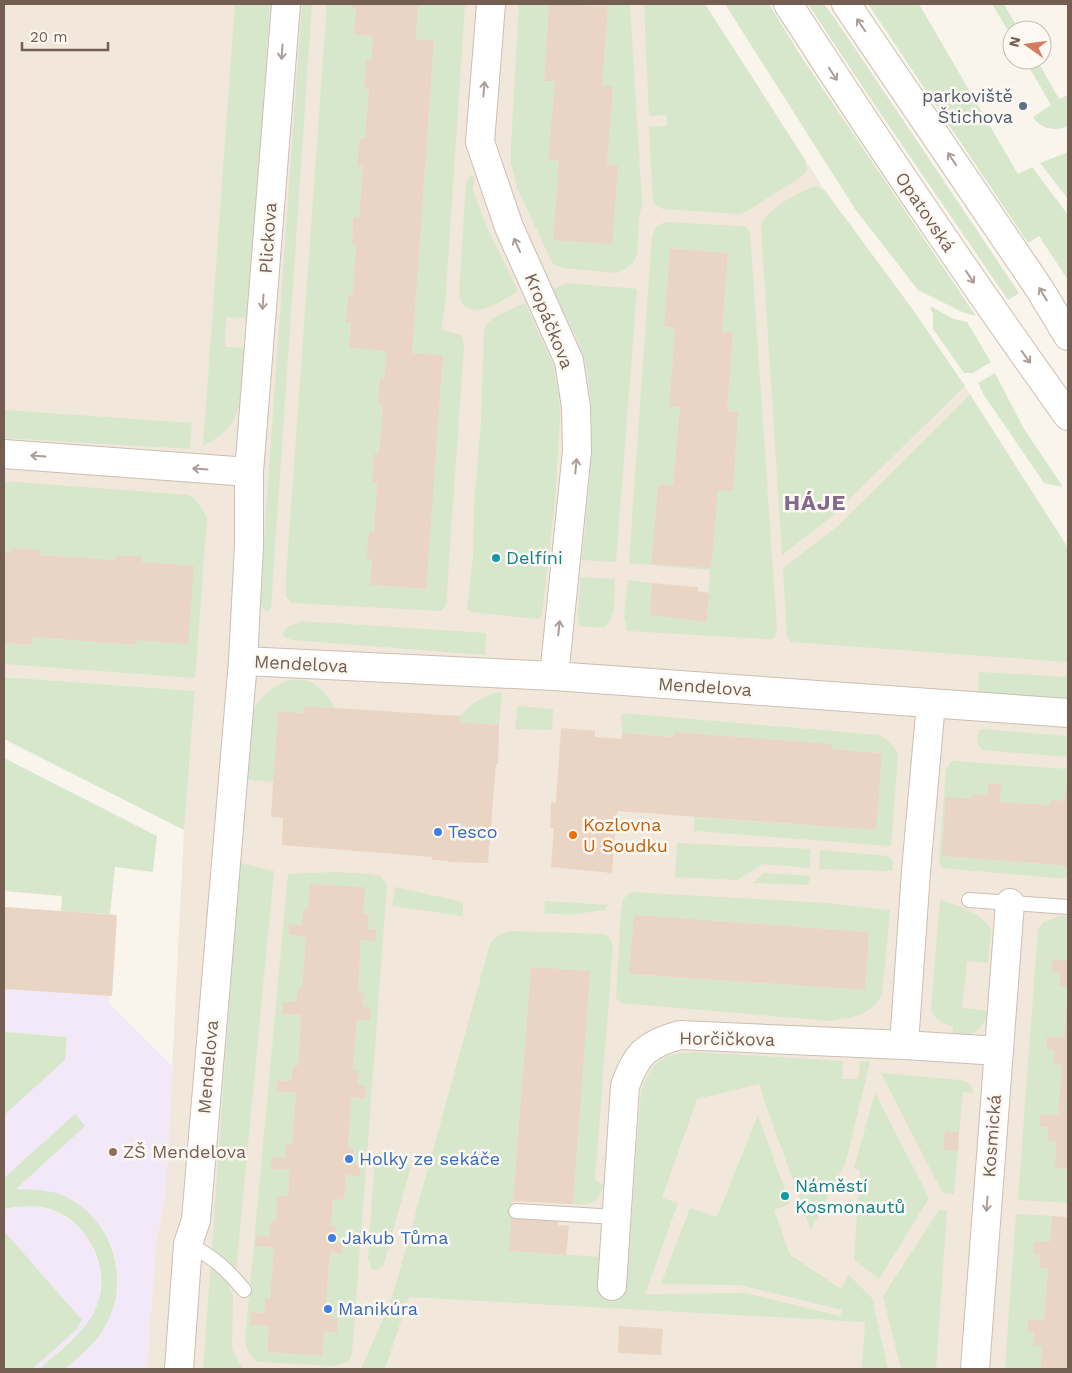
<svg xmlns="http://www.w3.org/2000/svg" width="1072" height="1373" font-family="'Work Sans',sans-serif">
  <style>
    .residential { fill: #f1e7db }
    .education { fill: #f2e8f7 }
    .green { fill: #d6e7cb; fill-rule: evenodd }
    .building { fill: #ead5c5 }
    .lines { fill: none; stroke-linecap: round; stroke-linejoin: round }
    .lane-casing { stroke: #ccbeb2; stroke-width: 16 }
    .street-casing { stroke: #ccbeb2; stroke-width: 30 }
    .secondary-casing { stroke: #cebeb0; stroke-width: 30 }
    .lane { stroke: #fff; stroke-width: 14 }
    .street { stroke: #fff; stroke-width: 28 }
    .secondary { stroke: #fff; stroke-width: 28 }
    .oneway { stroke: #ab9e97 }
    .service-dot { fill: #5c6f8a; stroke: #fdf9f2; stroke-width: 2 }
    .culture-dot { fill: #0f9aa8; stroke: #fdf9f2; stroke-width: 2 }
    .shop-dot { fill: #3f7fe0; stroke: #fdf9f2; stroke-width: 2 }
    .food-dot { fill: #e8710a; stroke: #fdf9f2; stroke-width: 2 }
    .education-dot { fill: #8d6e63; stroke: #fdf9f2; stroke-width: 2 }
    .labels { text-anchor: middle; stroke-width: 5; stroke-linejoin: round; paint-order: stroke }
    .service-label { font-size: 18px; fill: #4e5e75; stroke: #fdf9f2; text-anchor: end }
    .street-label { font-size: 18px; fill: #735e51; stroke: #fdf9f2 }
    .culture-label { font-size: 18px; fill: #0d838f; stroke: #fdf9f2; text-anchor: start }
    .food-label { font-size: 18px; fill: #c56008; stroke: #fdf9f2; text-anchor: start }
    .shop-label { font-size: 18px; fill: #366cbe; stroke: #fdf9f2; text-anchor: start }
    .education-label { font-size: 18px; fill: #785e54; stroke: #fdf9f2; text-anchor: start }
    .district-label { font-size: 22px; font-weight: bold; letter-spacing: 1px; fill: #83698e; stroke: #fdf9f2 }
  </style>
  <rect width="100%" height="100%" fill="#faf5ec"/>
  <path class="residential" d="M4 4H705L826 192 913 310 965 386 1068 548V1369H147L156 1244 166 1190 184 830 195 691 4 677Z"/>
  <path class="education" d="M4 907 117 915 112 996H109V1003L173 1067 166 1190 156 1244 147 1369H65L93 1344 105 1327 118 1289 117 1266 112 1246 99 1225 82 1207 61 1195 16 1190 75 1115 4 1178V1115L65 1060 67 1037 4 1032Z
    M28 1206 45 1208 56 1212 80 1228 89 1239 100 1266 101 1282 98 1304 89 1321 80 1332 39 1369H32L76 1330 82 1320 4 1231V1209Z"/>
  <path class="green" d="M235 4H270L249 318 226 317 225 347 247 348C244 376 246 412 223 433 217 438 210 442 203 446Z
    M302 4H312L271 607 268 611H265L260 602V594Z
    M327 4H352V8L356 9 355 34 373 36 371 61H366L364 88H369L365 139H360L357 165 363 166 359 218H353L352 244 356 245 353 295H348L346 322H351L349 348 386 351 385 378 380 377 378 404H383L374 532H369L366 559H372L370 585 425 589 443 356 412 353 434 40 416 39 418 8V4H465L445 306 441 330 462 335 464 346 446 605 441 611 292 603 286 597V579Z
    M519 4H549L544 81 602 85 608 6 579 4H630L642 204 639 218 637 254 633 263 625 269 617 273 563 268 553 264 517 188 511 163V148ZM555 82 613 86 607 165H617L553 240 559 161 548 160Z
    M644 4H705L805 160 807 170 801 177 747 211 739 214 663 209 657 206 653 201 649 127 667 126V115L649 116Z
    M725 4H769L799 53 976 316 962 312 918 290 855 209Z
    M808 4H824L834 17 1019 293 1008 300 874 104Z
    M868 4H919L1018 174 1032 167 1068 215V280L1039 236 1028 243Z
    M992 4H1004L1019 30H1012V37Z
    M1025 60H1037L1059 99 1068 95V126C1056 132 1040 129 1033 117L1051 105Z
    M1068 152V199L1040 163Z
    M470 175H472L474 178 473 189 478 205 491 236 518 291C501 300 480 319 462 304L459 292 466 184Z
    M817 186 826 192 913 310 965 386 831 517 782 555 761 226C763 211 803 189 817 186Z
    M665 222 739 226 746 227 750 232 777 630 774 638 770 639 627 631 624 617 628 580 652 583 650 615 706 621 710 570 629 563 652 236 657 226ZM670 248 728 253 722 331 733 332 727 411 737 412 733 490H718L651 564 658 485 673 486 680 407 669 406 675 328 664 327Z
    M567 283 637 289 616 562 582 560C587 496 599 425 585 362 579 337 563 312 551 290Z
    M525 303 554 367 559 400 560 417 555 499 542 614 540 619H536L471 612 467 609 473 558 474 505 481 421 484 332 486 324 495 317Z
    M932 307 954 319 967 322 991 362 973 373H964L933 329V314L930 308Z
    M995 373 1024 429 1063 487 1044 483 984 395 978 383Z
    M970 395 1068 548V662L791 642 787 636 783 568 838 526Z
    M4 410 192 423 190 449 4 438Z
    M4 481 189 495C198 501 202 508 207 518L195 678 4 664V635L5 636V643L31 645 32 637 136 645 142 558 116 555 115 560 39 555V550L12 548 11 553H4Z
    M580 577 615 579C614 593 617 621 603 628L579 626 578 616Z
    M301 621 486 633 485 655 292 640 282 635 287 627Z
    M979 672 1068 677V699L978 693Z
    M4 677 195 691 184 830 4 739Z
    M291 680C296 680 302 679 308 681 318 684 330 697 334 708L304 706V713L278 711 274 782 244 779 250 717C258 698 271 686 291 680Z
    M494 693H502L499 725 460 722V716L475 702Z
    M518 706 553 709 552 730 515 729Z
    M621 713 879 735C888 741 894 745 898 755L891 846 694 831V817L875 830 882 753 831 749V744L675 732 674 737 622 733Z
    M983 729 1068 736V757L982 750 977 743 979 730Z
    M4 758 157 836 153 872 115 867 110 914 61 911 62 896 4 891Z
    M953 761 1068 769V788L1066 789 1064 801 1050 805 1000 802 1001 784 988 783 987 795 973 794 972 799 943 856 1068 866V879L942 868 939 860 946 771 949 764Z
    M677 843 811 849 809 868 763 864 737 880 675 877Z
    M820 850 888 856 893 861 892 871 819 869Z
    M239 863 274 871 236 1270 212 1249Z
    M336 872 369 874 380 876 386 882 387 886 352 1353 349 1361 335 1366 258 1362C250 1356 247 1350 245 1341L288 874ZM310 884 364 887 363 914H369L368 929 375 930V942L361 940 358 993H364L363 1007 370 1008 369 1021 357 1019 353 1069 359 1070 358 1085 365 1099 351 1097 348 1148 354 1149 353 1164H361L360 1177 346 1174 344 1200 333 1199 331 1225 336 1226 335 1241H343L342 1254 330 1252 326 1303 331 1304V1319H338L337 1333 324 1331 322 1356 267 1352 269 1326 250 1325 251 1312 264 1313 265 1298H270L274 1248 256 1246V1236H269L271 1221H276L277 1196H288L290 1170 272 1169 285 1158 292 1144 296 1093 276 1091 277 1080 291 1081 293 1066H298L301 1015 282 1014 283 1002H296L298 988H302L306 937 288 935 289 924 302 925 303 909H308Z
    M764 873 810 876 808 885 753 883Z
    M395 887 463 902V916L392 906Z
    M632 892 826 903 890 910 882 995C869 1017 853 1017 830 1021L621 1003 616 998 621 910 624 898ZM712 921 869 932 865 990 629 974Z
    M940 900C960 906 977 911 991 928L988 963 967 961 962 1008 989 1011C983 1030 972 1037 953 1038V1026C943 1024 936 1020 931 1010Z
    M545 901 608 905 604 910 569 915 544 913Z
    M1060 916H1068V960L1053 959 1051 971 1060 973 1059 986 1068 987 1064 1038 1047 1036 1046 1049 1055 1050 1053 1064H1062L1058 1115 1041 1114 1040 1127 1048 1128V1141L1056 1142 1055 1168 1068 1169V1203L1018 1200 1038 929 1044 922Z
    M511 931 604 934 608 936 613 945 595 1180 604 1186C597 1204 592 1205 573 1204L589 971 531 968 509 1251 601 1257 599 1279 627 1282 641 1091C653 1059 664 1053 697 1052L843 1061 842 1079H858L860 1061 870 1062 846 1161 811 1230 764 1100 760 1084 697 1099 662 1198 678 1203 645 1294 746 1293 840 1316 842 1310 740 1285 661 1284 690 1208 717 1217 758 1115 790 1204 774 1210 790 1255 841 1289 849 1275 872 1298 888 1369H862L865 1322 409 1297 385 1369H361L389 1306 398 1277 490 944C496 936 502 933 511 931Z
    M4 1032 67 1037 65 1060 4 1115Z
    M881 1073 960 1080C968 1082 972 1084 973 1093L963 1092 959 1132 945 1131 943 1150 958 1151 954 1194 943 1193 940 1188Z
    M875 1093 929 1198 879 1279 854 1260 860 1170 854 1168Z
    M75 1114 85 1126 16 1189C32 1190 47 1189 62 1195 113 1218 133 1280 104 1328 95 1345 79 1356 65 1369H39C60 1350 87 1332 97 1305 112 1265 86 1218 46 1208 32 1205 18 1206 4 1209V1178Z
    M380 1152 411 1166 383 1267 376 1270 372 1269 368 1259 375 1156Z
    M939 1210 947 1211 936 1369H901L883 1296Z
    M1016 1214 1052 1216 1050 1242 1034 1254H1040L1039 1268 1048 1269 1044 1320 1028 1319 1027 1331 1034 1332 1033 1345 1042 1346 1041 1369H1005Z
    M4 1231 82 1320 76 1330 32 1369H4Z
    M211 1265 223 1273 233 1295 232 1349 243 1369H203Z"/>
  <path class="building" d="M352 4H418L416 39 434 40 412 353 443 355 426 589 370 585 372 559H366L369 532H374L377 482H372L374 454H379L383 404H378L380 377 385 378 386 351 349 348 351 322H346L348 295H353L356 245 352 244 353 217 359 218 363 166H357L360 139H365L369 88H364L366 61H371L373 36 354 34 356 9 352 8Z
    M549 4 608 6 602 85 613 86 607 165H618L612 244 553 240 559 161 548 160 555 81H544Z
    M670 248 728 253 722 331 733 332 727 411 738 412 733 491 718 490 711 568 651 564 658 485 673 486 680 407H669L675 328 664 327Z
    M12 548 39 550V555L115 560 116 555 142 557V562L194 566 188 644 137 640 136 645 32 637V645L5 643 4 553H11Z
    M652 583 698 587V591L709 593 706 622 650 615Z
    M304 706 460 716V722L499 725 498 764H496L488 863 448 862 449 861 432 860V857L282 845 283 818 271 817 278 711 304 713Z
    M561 728 595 731V737L622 739V733L674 737V732L832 744 831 749 882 753 876 830 617 811 612 873 551 867 554 828H550L551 802 556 803Z
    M988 783 1001 784 1000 802 1050 805 1051 800 1064 801 1066 788H1068V866L942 856 946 797 972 799 973 794 987 795Z
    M310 884 365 887 363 914H369L368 929 376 930 375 942 361 940 358 993H364L363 1007H370V1021L357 1019 353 1069 359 1070 358 1085 366 1086 365 1099 351 1097 348 1148 354 1149 353 1164H361L360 1177 346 1174 344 1200 333 1199 331 1225 336 1226 335 1241H343L342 1254 330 1252 326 1303H331V1319H338L337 1333 324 1331 322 1356 267 1352 269 1326 250 1325 251 1312 264 1313 265 1298H270L274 1248 255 1246 256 1235 269 1236 271 1221H276L277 1196H288L290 1170 271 1169 272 1157 285 1158 286 1144H292L296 1093 276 1091 277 1080 291 1081 293 1065 298 1066 301 1015 282 1014 283 1001 296 1002 298 988H302L306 937 288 935 289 924 302 925 303 909H308Z
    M4 907 117 915 112 996 4 989Z
    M634 915 869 932 865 990 629 974Z
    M1052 959 1068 960V987L1059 986 1060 973 1051 972Z
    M531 967 590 971 573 1204 513 1201Z
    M1067 999H1068V1169L1055 1168 1056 1142 1048 1141V1128L1040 1127V1114L1058 1115 1062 1064H1053L1055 1050 1046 1049 1047 1036 1064 1038Z
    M945 1131 959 1132 958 1151 943 1150Z
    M1052 1216 1068 1217V1369H1041L1042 1346H1033L1034 1332 1027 1331 1028 1319 1044 1320 1048 1269 1039 1268 1040 1254H1033L1034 1241 1050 1242Z
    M511 1218 558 1220V1225L569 1226 566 1255 509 1251Z
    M619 1326 663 1329 661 1355 618 1353Z"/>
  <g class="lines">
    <defs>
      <path id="lane" d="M969 900 1068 907
        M516 1211 616 1217
        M188 1244C213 1257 226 1268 244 1290"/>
      <path id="street" d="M491 4 480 142 509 227 569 361 576 407 577 451 554 676
        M4 454 249 472
        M243 661 554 676 1068 713
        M904 1045 916 871 931 703
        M612 1286 625 1086C636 1054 647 1044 680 1035L904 1045 999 1051
        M179 1369 188 1244 196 1220 243 661 249 545V472L286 4
        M975 1369 1010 903"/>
      <path id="secondary" d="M788 4C878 143 971 281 1068 416
        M846 4 1039 288 1068 336"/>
    </defs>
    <use href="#lane" class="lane-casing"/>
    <use href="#street" class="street-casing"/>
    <use href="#secondary" class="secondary-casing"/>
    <use href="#lane" class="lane"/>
    <use href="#street" class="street"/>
    <use href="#secondary" class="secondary"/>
  </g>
  <defs><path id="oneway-shaft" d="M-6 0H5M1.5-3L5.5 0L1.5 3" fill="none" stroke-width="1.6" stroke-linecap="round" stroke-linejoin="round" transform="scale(1.25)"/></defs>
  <g class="oneway">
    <use href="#oneway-shaft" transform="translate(861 25) rotate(-124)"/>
    <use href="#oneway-shaft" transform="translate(282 52) rotate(94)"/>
    <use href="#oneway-shaft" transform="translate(833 74) rotate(57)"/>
    <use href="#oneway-shaft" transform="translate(484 89) rotate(-85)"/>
    <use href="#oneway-shaft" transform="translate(952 159) rotate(-124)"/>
    <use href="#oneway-shaft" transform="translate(517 245) rotate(-114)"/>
    <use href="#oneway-shaft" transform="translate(970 277) rotate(56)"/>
    <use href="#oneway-shaft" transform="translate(1043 294) rotate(-121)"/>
    <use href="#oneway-shaft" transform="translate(263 302) rotate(94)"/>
    <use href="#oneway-shaft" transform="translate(1026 357) rotate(54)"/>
    <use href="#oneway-shaft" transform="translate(38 456) rotate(-176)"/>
    <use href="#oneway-shaft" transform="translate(576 466) rotate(-84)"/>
    <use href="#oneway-shaft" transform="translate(200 469) rotate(-176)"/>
    <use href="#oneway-shaft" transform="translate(559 628) rotate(-84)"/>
    <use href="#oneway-shaft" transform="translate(987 1204) rotate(94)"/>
  </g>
  <circle class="service-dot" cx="1023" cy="106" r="5"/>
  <g class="culture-dot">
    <circle cx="496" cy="558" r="5"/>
    <circle cx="785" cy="1196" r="5"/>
  </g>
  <g class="shop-dot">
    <circle cx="438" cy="832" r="5"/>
    <circle cx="349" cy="1159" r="5"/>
    <circle cx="332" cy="1238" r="5"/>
    <circle cx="328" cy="1309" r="5"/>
  </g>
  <circle class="food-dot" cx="573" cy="835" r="5"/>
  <circle class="education-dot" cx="113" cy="1152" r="5"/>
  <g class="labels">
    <g class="service-label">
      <text x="1013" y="102">parkoviště<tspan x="1013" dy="21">Štichova</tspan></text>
    </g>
    <g class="street-label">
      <text transform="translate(925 212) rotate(56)" y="6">Opatovská</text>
      <text transform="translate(268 238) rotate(-86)" y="6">Plickova</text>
      <text transform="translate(549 321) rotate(68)" y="6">Kropáčkova</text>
      <text transform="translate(301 664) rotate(3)" y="6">Mendelova</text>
      <text transform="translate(705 687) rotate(4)" y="6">Mendelova</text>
      <text transform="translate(727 1039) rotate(1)" y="6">Horčičkova</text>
      <text transform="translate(208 1067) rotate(-85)" y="6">Mendelova</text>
      <text transform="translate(992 1136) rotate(-86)" y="6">Kosmická</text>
    </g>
    <g class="culture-label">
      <text x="506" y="564">Delfíni</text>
      <text x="795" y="1192">Náměstí<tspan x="795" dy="21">Kosmonautů</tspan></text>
    </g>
    <g class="food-label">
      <text x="583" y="831">Kozlovna<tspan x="583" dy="21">U Soudku</tspan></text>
    </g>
    <g class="shop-label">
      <text x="448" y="838">Tesco</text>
      <text x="359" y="1165">Holky ze sekáče</text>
      <text x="342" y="1244">Jakub Tůma</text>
      <text x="338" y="1315">Manikúra</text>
    </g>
    <g class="education-label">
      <text x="123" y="1158">ZŠ Mendelova</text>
    </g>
    <g class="district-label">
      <text x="815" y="510">HÁJE</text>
    </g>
  </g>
  <rect width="1072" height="1373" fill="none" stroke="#735e51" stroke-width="10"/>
  <g transform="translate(1027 45) rotate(284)"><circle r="24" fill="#fdf9f2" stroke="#c6bbb2"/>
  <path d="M0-4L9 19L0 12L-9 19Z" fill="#d47d61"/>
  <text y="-8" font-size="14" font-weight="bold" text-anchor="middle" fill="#735e51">N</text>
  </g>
  <path d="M22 42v8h86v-8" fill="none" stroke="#735e51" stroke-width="2.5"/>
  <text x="30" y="42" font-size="15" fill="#735e51" stroke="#fdf9f2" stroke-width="4" paint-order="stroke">20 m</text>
</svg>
